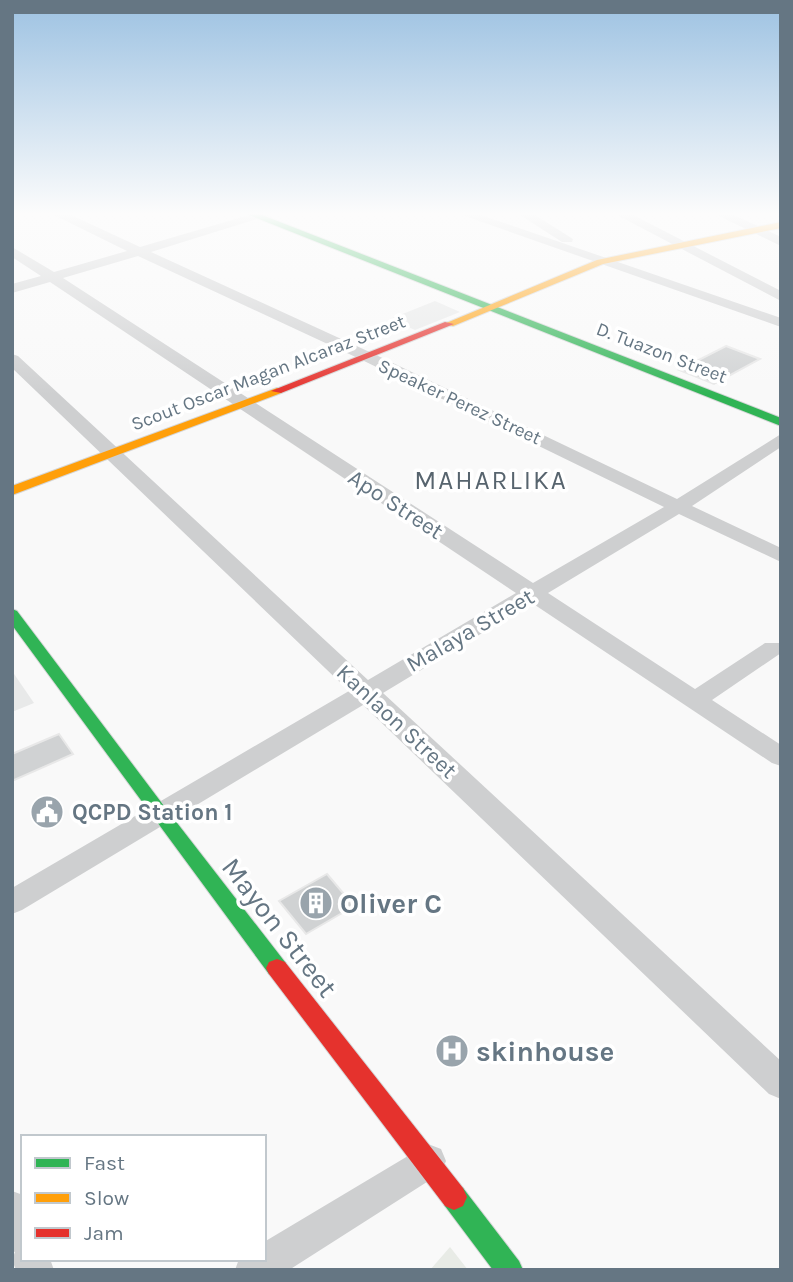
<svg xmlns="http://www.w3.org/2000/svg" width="793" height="1282" font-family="Karla,sans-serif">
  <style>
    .built { fill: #e8e9e9 }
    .green { fill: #e8ebe6 }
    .building { fill: #d0d2d3; stroke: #e8e8e8; stroke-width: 2 }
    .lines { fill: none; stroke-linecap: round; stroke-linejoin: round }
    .fast-casing { stroke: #d5d6d7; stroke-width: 2 }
    .slow-casing { stroke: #d5d6d7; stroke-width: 2 }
    .jam-casing { stroke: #d5d6d7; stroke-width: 2 }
    .street { fill: #cecfd0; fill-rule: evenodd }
    .fast { fill: #30b455; fill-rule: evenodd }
    .slow { fill: #ff9f0a; fill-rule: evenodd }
    .jam { fill: #e5322d; fill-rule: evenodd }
    .labels { text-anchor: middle; stroke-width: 7; stroke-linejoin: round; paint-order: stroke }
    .far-street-label { font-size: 19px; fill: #657683; stroke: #fff }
    .street-label { font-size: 23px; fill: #657683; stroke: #fff }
    .poi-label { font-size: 23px; font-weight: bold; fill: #657683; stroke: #fff; text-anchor: start }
    .quarter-label { font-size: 26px; letter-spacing: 2px; fill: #57646e; stroke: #fff }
    .near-poi-label { font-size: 28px; font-weight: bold; fill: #657683; stroke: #fff; text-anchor: start }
    .near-street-label { font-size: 28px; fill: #657683; stroke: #fff }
  </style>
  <rect width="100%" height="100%" fill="#f9f9f9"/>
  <path class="built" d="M435 301 460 312 415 330 390 319Z
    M12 671 34 703 12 712Z"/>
  <path class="green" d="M450 1247 468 1270H430Z"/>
  <path class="building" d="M726 346 760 359 714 384 679 370Z
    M59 734 73 754 12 781V754Z
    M327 874 354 906 306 934 279 901Z"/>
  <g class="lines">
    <defs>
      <path id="fast" d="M249 215H262L781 418V426Z
        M12 609 17 611 167 810 285 962 288 968 285 974 277 977 269 974 12 625Z
        M454 1184 463 1188 519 1261 523 1270H493L445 1206 441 1197 445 1188Z"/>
      <path id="slow" d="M781 222V228L603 264 453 326 444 324 597 260Z
        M277 388 283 391 281 393 12 495V486Z"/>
      <path id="jam" d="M445 322 454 324 281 393 271 391Z
        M277 959 285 962 463 1188 467 1197 463 1206 454 1210 445 1206 269 974 266 968 269 962Z"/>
    </defs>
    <use href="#fast" class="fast-casing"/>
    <use href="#slow" class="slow-casing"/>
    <use href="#jam" class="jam-casing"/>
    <path class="street" d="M54 215H71L140 247 249 215H270L151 252 374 354 677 499 781 434V447L692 506 781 548V562L679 514 548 593 695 689 765 643H781V653L712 700 781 745V766L772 763 532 603 383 693 781 1061V1099L769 1094 363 705 22 910 12 914V888L349 691 12 368V354L18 356 368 680 516 593 50 282 12 293V284L41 276 12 257V247L54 272 127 251ZM138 256 362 360 664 507 533 583 63 278Z
      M462 215H481L781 318V327Z
      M520 215H535L573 239 572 242H562Z
      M617 215H633L781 291V301Z
      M717 215H734L781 237V246Z
      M428 1144 441 1149 446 1161 441 1173 289 1270H235L239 1259H264V1242Z
      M12 1191 23 1195V1259H50L54 1270H16L12 1260 15 1252 12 1251Z"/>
    <use href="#fast" class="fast"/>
    <use href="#slow" class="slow"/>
    <use href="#jam" class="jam"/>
  </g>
  <linearGradient id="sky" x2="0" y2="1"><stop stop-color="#9dc2e2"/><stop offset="0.54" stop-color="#fcfcfc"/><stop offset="1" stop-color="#fcfcfc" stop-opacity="0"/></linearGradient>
  <rect width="793" height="395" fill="url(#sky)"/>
  <defs>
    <symbol id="civic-disc" viewBox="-11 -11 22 22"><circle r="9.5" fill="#99a4ac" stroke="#fff"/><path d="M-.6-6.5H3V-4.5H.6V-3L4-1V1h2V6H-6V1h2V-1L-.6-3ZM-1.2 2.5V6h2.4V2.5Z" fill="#fff"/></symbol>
    <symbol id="building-disc" viewBox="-11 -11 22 22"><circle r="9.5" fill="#99a4ac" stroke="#fff"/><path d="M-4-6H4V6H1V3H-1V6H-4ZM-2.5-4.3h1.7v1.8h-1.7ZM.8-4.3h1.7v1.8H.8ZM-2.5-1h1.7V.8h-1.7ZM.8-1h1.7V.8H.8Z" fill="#fff"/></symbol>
    <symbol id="hospital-disc" viewBox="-11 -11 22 22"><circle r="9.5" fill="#99a4ac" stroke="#fff"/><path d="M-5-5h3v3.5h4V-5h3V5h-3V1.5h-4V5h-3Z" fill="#fff"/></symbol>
  </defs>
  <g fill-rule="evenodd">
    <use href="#civic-disc" x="28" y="793" width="38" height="38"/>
    <use href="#building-disc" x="297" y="884" width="38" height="38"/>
    <use href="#hospital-disc" x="433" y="1032" width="38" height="38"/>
  </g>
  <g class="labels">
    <g class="far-street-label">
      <text transform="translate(662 352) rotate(21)" y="7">D. Tuazon Street</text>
      <text transform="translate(268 372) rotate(-21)" y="7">Scout Oscar Magan Alcaraz Street</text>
      <text transform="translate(460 401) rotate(25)" y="7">Speaker Perez Street</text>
    </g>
    <g class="street-label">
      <text transform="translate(396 504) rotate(33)" y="8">Apo Street</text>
      <text transform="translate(470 630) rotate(-30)" y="8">Malaya Street</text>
      <text transform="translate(397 721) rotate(43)" y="8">Kanlaon Street</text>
    </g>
    <g class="poi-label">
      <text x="72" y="820">QCPD Station 1</text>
    </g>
    <g class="quarter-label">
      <text x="491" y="489">MAHARLIKA</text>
    </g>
    <g class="near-poi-label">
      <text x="340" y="913">Oliver C</text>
      <text x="476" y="1061">skinhouse</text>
    </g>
    <g class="near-street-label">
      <text transform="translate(280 927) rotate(52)" y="10">Mayon Street</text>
    </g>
  </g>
  <rect width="793" height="1282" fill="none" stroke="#657683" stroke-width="28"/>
  <rect x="21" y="1135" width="245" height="126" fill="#ffffff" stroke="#c1c8cd" stroke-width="2"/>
  <rect x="35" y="1158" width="35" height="10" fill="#30b455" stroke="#c1c8cd" stroke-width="2"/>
  <text x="84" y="1170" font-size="21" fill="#657683">Fast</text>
  <rect x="35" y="1193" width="35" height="10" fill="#ff9f0a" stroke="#c1c8cd" stroke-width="2"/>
  <text x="84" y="1205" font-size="21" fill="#657683">Slow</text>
  <rect x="35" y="1228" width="35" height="10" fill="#e5322d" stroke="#c1c8cd" stroke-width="2"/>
  <text x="84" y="1240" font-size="21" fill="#657683">Jam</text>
</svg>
